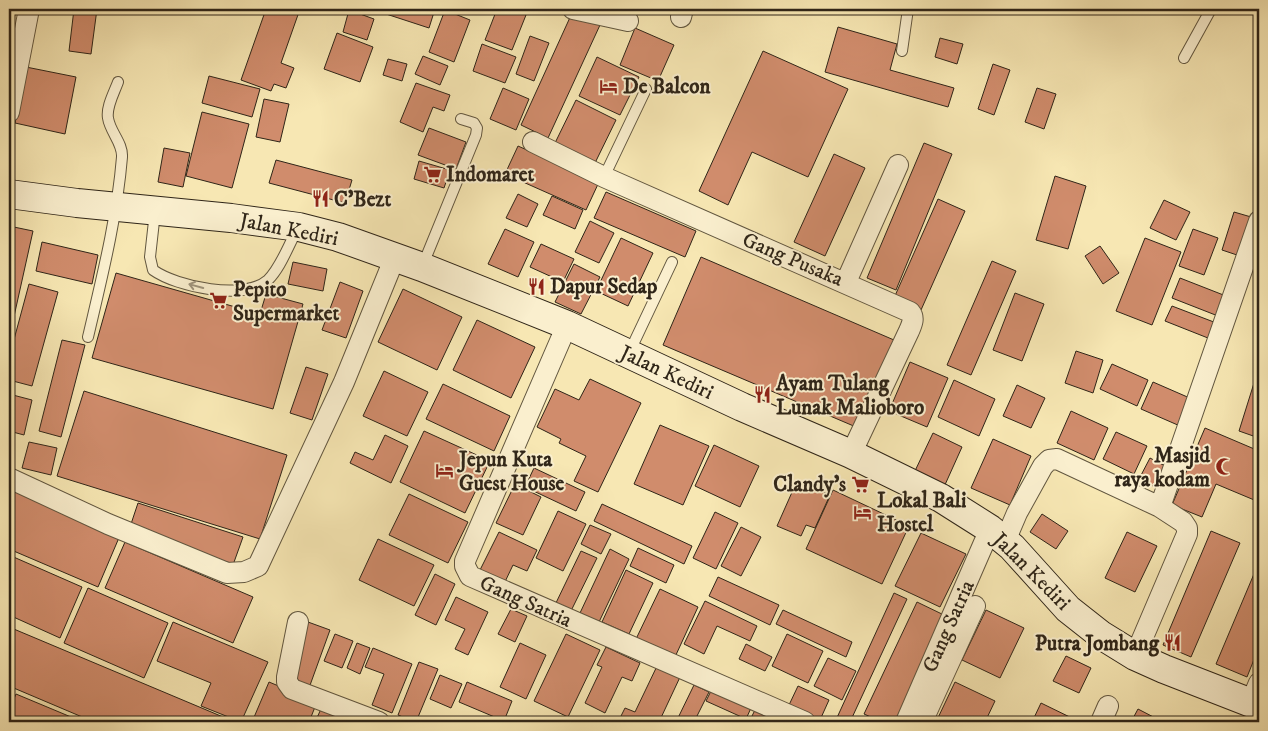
<svg xmlns="http://www.w3.org/2000/svg" width="1268" height="731" font-family="'IM FELL DW Pica',serif">
  <style>
    .building { fill: #d08c6c; stroke: #2f2518 }
    .lines { fill: none; stroke-linecap: round; stroke-linejoin: round }
    .service-casing { stroke: #61563f; stroke-width: 12 }
    .minor-casing { stroke: #61563f; stroke-width: 22 }
    .secondary-casing { stroke: #2f2518; stroke-width: 30 }
    .service { stroke: #faefce; stroke-width: 10 }
    .minor { stroke: #faefce; stroke-width: 20 }
    .secondary { stroke: #faefce; stroke-width: 28 }
    .oneway { stroke: #9f947c }
    .labels { text-anchor: middle; stroke-width: 4; stroke-linejoin: round; paint-order: stroke }
    .poi-label { font-size: 21px; font-weight: bold; fill: #2f2518; stroke: #faefce; text-anchor: start }
    .street-label { font-size: 21px; fill: #2f2518; stroke: #faefce }
  </style>
  <rect width="100%" height="100%" fill="#f7e7b3"/>
  <filter id="stains"><feTurbulence type="fractalNoise" baseFrequency=".004" numOctaves="4"/><feColorMatrix values="0 0 0 0 .2 0 0 0 0 .09 0 0 0 0 .02 0 0 0 .5 -.17"/></filter>
  <radialGradient id="worn" r=".72"><stop offset=".6" stop-color="#630" stop-opacity="0"/><stop offset="1" stop-color="#630" stop-opacity=".3"/></radialGradient>
  <path class="building" d="M74 9H97L91 54 69 51Z
    M266 9H300L281 63 294 68 286 88 274 84 271 91 241 80Z
    M381 9H435L429 28 380 12Z
    M497 9H510L526 15 512 50 485 40Z
    M349 10 374 19 367 40 343 32Z
    M445 10 470 20 454 62 429 52Z
    M572 13 600 25 548 138 521 125Z
    M838 27 897 44 890 70 954 88 948 107 825 72Z
    M635 28 674 45 658 81 620 65Z
    M337 33 373 47 360 82 324 69Z
    M530 36 549 43 534 81 516 74Z
    M940 38 963 44 957 64 935 57Z
    M482 44 516 57 505 83 473 71Z
    M763 51 848 89 808 177 752 152 728 205 699 191Z
    M423 56 448 66 440 85 415 74Z
    M597 57 639 77 620 115 579 96Z
    M388 59 407 64 402 81 383 75Z
    M993 64 1010 70 994 115 978 109Z
    M26 67 76 77 65 134 15 123Z
    M209 76 260 89 252 117 202 103Z
    M416 83 450 95 444 111 433 107 423 132 400 122Z
    M503 88 529 99 516 130 490 119Z
    M1037 88 1056 94 1044 129 1025 122Z
    M264 99 289 104 280 142 256 137Z
    M576 100 616 120 595 163 555 143Z
    M202 112 249 124 232 188 186 176Z
    M429 128 466 142 456 169 418 155Z
    M924 143 952 154 896 290 867 278Z
    M518 146 599 182 586 210 505 174Z
    M164 148 190 153 183 187 158 182Z
    M834 154 865 168 825 256 794 242Z
    M276 160 352 180 345 203 269 183Z
    M419 161 450 170 444 188 414 179Z
    M1055 176 1086 186 1068 249 1036 240Z
    M606 192 696 231 685 257 594 218Z
    M518 194 538 204 527 227 506 218Z
    M552 196 583 210 575 229 543 215Z
    M938 199 965 211 921 310 894 298Z
    M1164 200 1190 212 1176 240 1150 228Z
    M1234 212 1258 219 1246 258 1222 250Z
    M590 221 614 233 599 263 575 252Z
    M9 226 33 231 9 339Z
    M505 229 534 242 518 277 488 264Z
    M1193 229 1218 238 1204 275 1179 266Z
    M621 238 653 253 628 306 596 291Z
    M1145 238 1181 252 1152 325 1116 311Z
    M42 242 98 255 92 284 36 271Z
    M541 244 574 259 563 282 530 267Z
    M1100 246 1119 273 1103 284 1085 256Z
    M701 257 894 340 856 427 663 345Z
    M992 261 1016 271 971 375 947 365Z
    M293 262 327 269 323 291 288 284Z
    M574 264 600 277 581 314 555 302Z
    M116 273 260 314 266 294 303 304 273 409 92 358Z
    M1180 278 1226 296 1218 316 1172 298Z
    M340 282 363 291 346 338 322 330Z
    M29 284 58 292 32 386 9 380V358Z
    M403 289 462 317 437 370 378 342Z
    M1015 293 1044 304 1022 361 993 350Z
    M1172 306 1219 324 1213 340 1165 321Z
    M477 320 535 347 511 398 453 370Z
    M62 340 85 345 61 437 39 431Z
    M1076 351 1103 360 1093 393 1065 383Z
    M910 362 948 378 927 427 889 411Z
    M1112 364 1148 380 1137 406 1100 389Z
    M306 367 328 374 312 420 290 413Z
    M1259 367V438L1239 431Z
    M384 371 428 392 407 436 363 416Z
    M590 379 641 403 598 492 574 481 586 456 559 443 561 439 537 427 555 389 579 400Z
    M954 380 995 399 979 436 938 417Z
    M1153 382 1192 399 1180 426 1141 409Z
    M443 384 510 416 494 451 426 419Z
    M1017 385 1045 398 1031 428 1003 416Z
    M84 391 287 455 260 539 57 476Z
    M9 394 32 400 24 435 9 431Z
    M1071 411 1108 428 1094 460 1057 443Z
    M660 425 709 446 683 505 634 484Z
    M1205 428 1259 451V502L1216 484 1202 517 1172 505Z
    M424 431 490 461 465 513 400 482Z
    M1116 432 1147 446 1134 474 1103 459Z
    M933 433 962 447 944 487 914 473Z
    M385 435 408 446 391 483 350 463 355 452 373 460Z
    M993 439 1031 456 1010 505 971 488Z
    M29 442 57 448 51 475 22 468Z
    M714 445 759 466 740 507 695 486Z
    M1150 458 1167 467 1157 488 1139 479Z
    M534 468 585 492 576 511 525 487Z
    M797 481 830 495 815 528 806 525 801 536 777 526Z
    M515 484 541 497 523 535 496 523Z
    M9 485 121 533 98 587 9 549Z
    M833 490 909 526 882 584 806 549Z
    M409 494 468 522 448 563 389 535Z
    M138 503 243 537 233 565 129 530Z
    M602 504 692 546 684 564 594 521Z
    M558 511 586 524 563 571 536 558Z
    M715 512 738 523 716 569 693 558Z
    M1042 514 1068 531 1056 549 1030 532Z
    M590 525 611 534 601 554 581 544Z
    M741 527 761 537 741 576 721 566Z
    M1211 531 1240 543 1191 657 1163 645Z
    M499 532 537 550 527 571 513 565 503 586 478 574Z
    M1127 532 1157 546 1135 592 1105 578Z
    M921 533 966 554 940 607 895 586Z
    M378 539 434 565 414 606 359 580Z
    M125 542 253 597 233 643 105 588Z
    M638 548 674 565 666 583 630 566Z
    M610 549 629 559 599 622 580 613Z
    M581 551 597 558 569 615 554 607Z
    M9 555 82 587 60 638 9 615Z
    M1259 562V647L1247 677 1216 664Z
    M626 570 653 583 629 634 602 622Z
    M435 574 455 584 436 625 415 615Z
    M718 577 779 605 770 625 709 596Z
    M88 588 168 623 144 678 64 643Z
    M660 589 698 607 675 657 636 639Z
    M894 593 907 599 850 722H835Z
    M456 597 488 612 468 655 455 649 465 629 445 620Z
    M705 601 757 626 750 641 717 626 704 654 684 644Z
    M917 602 946 616 896 722H882L864 714Z
    M511 609 527 616 515 642 498 634Z
    M783 610 852 642 846 657 776 624Z
    M986 610 1024 628 1000 678 962 660Z
    M173 622 268 662 241 722 201 706 211 683 157 661Z
    M308 622 330 630 309 688 287 680Z
    M9 627 235 722H94L9 686Z
    M335 634 353 641 342 668 324 661Z
    M566 634 600 650 568 717 534 701Z
    M787 634 823 651 808 683 772 666Z
    M357 643 370 648 360 674 347 668Z
    M520 643 546 655 526 699 500 687Z
    M746 644 772 657 765 671 739 659Z
    M606 647 640 663 632 681 622 677 605 713 585 703 602 667 597 665Z
    M373 648 412 664 392 713 372 705 384 674 365 667Z
    M1066 656 1091 668 1079 693 1053 681Z
    M828 658 856 671 842 700 814 686Z
    M419 662 438 669 416 722H415L398 715Z
    M658 664 681 675 659 722H618L625 708 635 712Z
    M440 675 462 684 451 708 430 699Z
    M269 682 317 702 309 722H252Z
    M467 682 512 701 504 721 459 702Z
    M955 682 995 701 985 722H936Z
    M694 685 709 692 694 722H676Z
    M798 686 829 700 820 720 789 705Z
    M712 689 751 708 746 719 706 701Z
    M16 694 83 722H9V711Z
    M1041 703 1080 722H1032Z
    M321 709 349 721V722H315Z
    M1138 709 1163 722H1131Z
    M755 710 781 722H749Z"/>
  <g class="lines">
    <defs>
      <path id="service" d="M902 51 908 9
        M1184 58 1211 9
        M604 177 646 89
        M155 212 150 257 153 270C177 287 244 301 268 280 281 267 288 246 297 230
        M422 267 476 135 477 128 474 123 461 119
        M88 337C102 277 117 218 122 157 123 143 110 132 108 118 106 107 114 93 118 82
        M629 353 672 262"/>
      <path id="minor" d="M573 9 628 21
        M681 17 683 9
        M9 112 29 9
        M533 142 604 177 910 312C915 318 912 324 909 331L851 454
        M846 282 898 165
        M567 325 465 561V566L470 576 805 722
        M9 478 108 524 227 573 244 572 258 566 344 382 395 257
        M1160 507 1259 221
        M1005 541 1017 513 1043 466 1049 460 1057 459 1160 507 1183 522 1187 528V534L1135 656
        M298 622 287 677V682L292 689 379 722
        M1251 702 1259 683
        M906 722 990 529
        M922 722 975 606
        M1101 722 1108 706"/>
      <path id="secondary" d="M9 194 77 203 231 218 299 227 338 237 422 267 567 325 742 407 851 454 941 498 990 529 1012 547 1068 609 1101 635 1135 656 1164 669 1259 706"/>
    </defs>
    <use href="#service" class="service-casing"/>
    <use href="#minor" class="minor-casing"/>
    <use href="#secondary" class="secondary-casing"/>
    <use href="#service" class="service"/>
    <use href="#minor" class="minor"/>
    <use href="#secondary" class="secondary"/>
  </g>
  <defs><path id="oneway-shaft" d="M-6 0H5M1.5-3L5.5 0L1.5 3" fill="none" stroke-width="1.6" stroke-linecap="round" stroke-linejoin="round" transform="scale(1.25)"/></defs>
  <use class="oneway" href="#oneway-shaft" transform="translate(196 286) rotate(-165)"/>
  <defs>
    <symbol id="hotel-bare" viewBox="-9 -9 18 18"><path d="M-6-4.5h1.5V1H6V5H4.5V3h-9V5H-6ZM-4 0a1.8 1.8 0 1 1 3.6 0ZM.5 0V-2.5h3Q6-2.5 6 0Z" fill="#8f2418" stroke="#faefce" stroke-width="2.5" paint-order="stroke"/></symbol>
    <symbol id="supermarket-bare" viewBox="-9 -9 18 18"><path d="M-6-5.5h2.5l.6 2H6L4.5 2H-2.5L-4.4-4H-6ZM-1.5 3.2a1.3 1.3 0 1 0 .1 0ZM3 3.2a1.3 1.3 0 1 0 .1 0Z" fill="#8f2418" stroke="#faefce" stroke-width="2.5" paint-order="stroke"/></symbol>
    <symbol id="restaurant-bare" viewBox="-9 -9 18 18"><path d="M-5-6h1v4h1v-4h1v4h1v-4h1v5L-1.5 .5V6h-2V.5L-5-1ZM5-6V6H3V1.5H1.5Q1.5-4 5-6Z" fill="#8f2418" stroke="#faefce" stroke-width="2.5" paint-order="stroke"/></symbol>
    <symbol id="mosque-bare" viewBox="-9 -9 18 18"><path d="M3.5-4.9A6 6 0 1 0 3.5 4.9A5 5 0 1 1 3.5-4.9Z" fill="#8f2418" stroke="#faefce" stroke-width="2.5" paint-order="stroke"/></symbol>
  </defs>
  <g fill-rule="evenodd">
    <use href="#hotel-bare" x="596" y="74" width="25" height="25"/>
    <use href="#supermarket-bare" x="420" y="162" width="25" height="25"/>
    <use href="#restaurant-bare" x="308" y="186" width="25" height="25"/>
    <use href="#restaurant-bare" x="524" y="274" width="25" height="25"/>
    <use href="#supermarket-bare" x="206" y="288" width="25" height="25"/>
    <use href="#restaurant-bare" x="750" y="382" width="25" height="25"/>
    <use href="#mosque-bare" x="1212" y="454" width="25" height="25"/>
    <use href="#hotel-bare" x="432" y="458" width="25" height="25"/>
    <use href="#supermarket-bare" x="848" y="472" width="25" height="25"/>
    <use href="#hotel-bare" x="850" y="500" width="25" height="25"/>
    <use href="#restaurant-bare" x="1160" y="630" width="25" height="25"/>
  </g>
  <g class="labels">
    <g class="poi-label">
      <text x="623" y="93">De Balcon</text>
      <text x="446" y="181">Indomaret</text>
      <text x="334" y="206">C'Bezt</text>
      <text x="550" y="293">Dapur Sedap</text>
      <text x="233" y="296">Pepito<tspan x="233" dy="24">Supermarket</tspan></text>
      <text x="776" y="390">Ayam Tulang<tspan x="776" dy="24">Lunak Malioboro</tspan></text>
      <text x="1210" y="462" text-anchor="end">Masjid<tspan x="1210" dy="24">raya kodam</tspan></text>
      <text x="459" y="466">Jepun Kuta<tspan x="459" dy="24">Guest House</tspan></text>
      <text x="846" y="491" text-anchor="end">Clandy's</text>
      <text x="877" y="507">Lokal Bali<tspan x="877" dy="24">Hostel</tspan></text>
      <text x="1159" y="650" text-anchor="end">Putra Jombang</text>
    </g>
    <g class="street-label">
      <text transform="translate(289 229) rotate(11)" y="7">Jalan Kediri</text>
      <text transform="translate(793 259) rotate(23)" y="7">Gang Pusaka</text>
      <text transform="translate(667 372) rotate(25)" y="7">Jalan Kediri</text>
      <text transform="translate(1032 571) rotate(45)" y="7">Jalan Kediri</text>
      <text transform="translate(526 601) rotate(24)" y="7">Gang Satria</text>
      <text transform="translate(948 626) rotate(-66)" y="7">Gang Satria</text>
    </g>
  </g>
  <rect width="1268" height="731" fill="none" stroke="#f7e7b3" stroke-width="30"/>
  <rect x="10" y="10" width="1248" height="711" fill="none" stroke="#2f2518" stroke-width="2.5"/>
  <rect x="15" y="15" width="1238" height="701" fill="none" stroke="#2f2518"/>
  <rect width="100%" height="100%" filter="url(#stains)"/>
  <rect width="100%" height="100%" fill="url(#worn)"/>
</svg>
